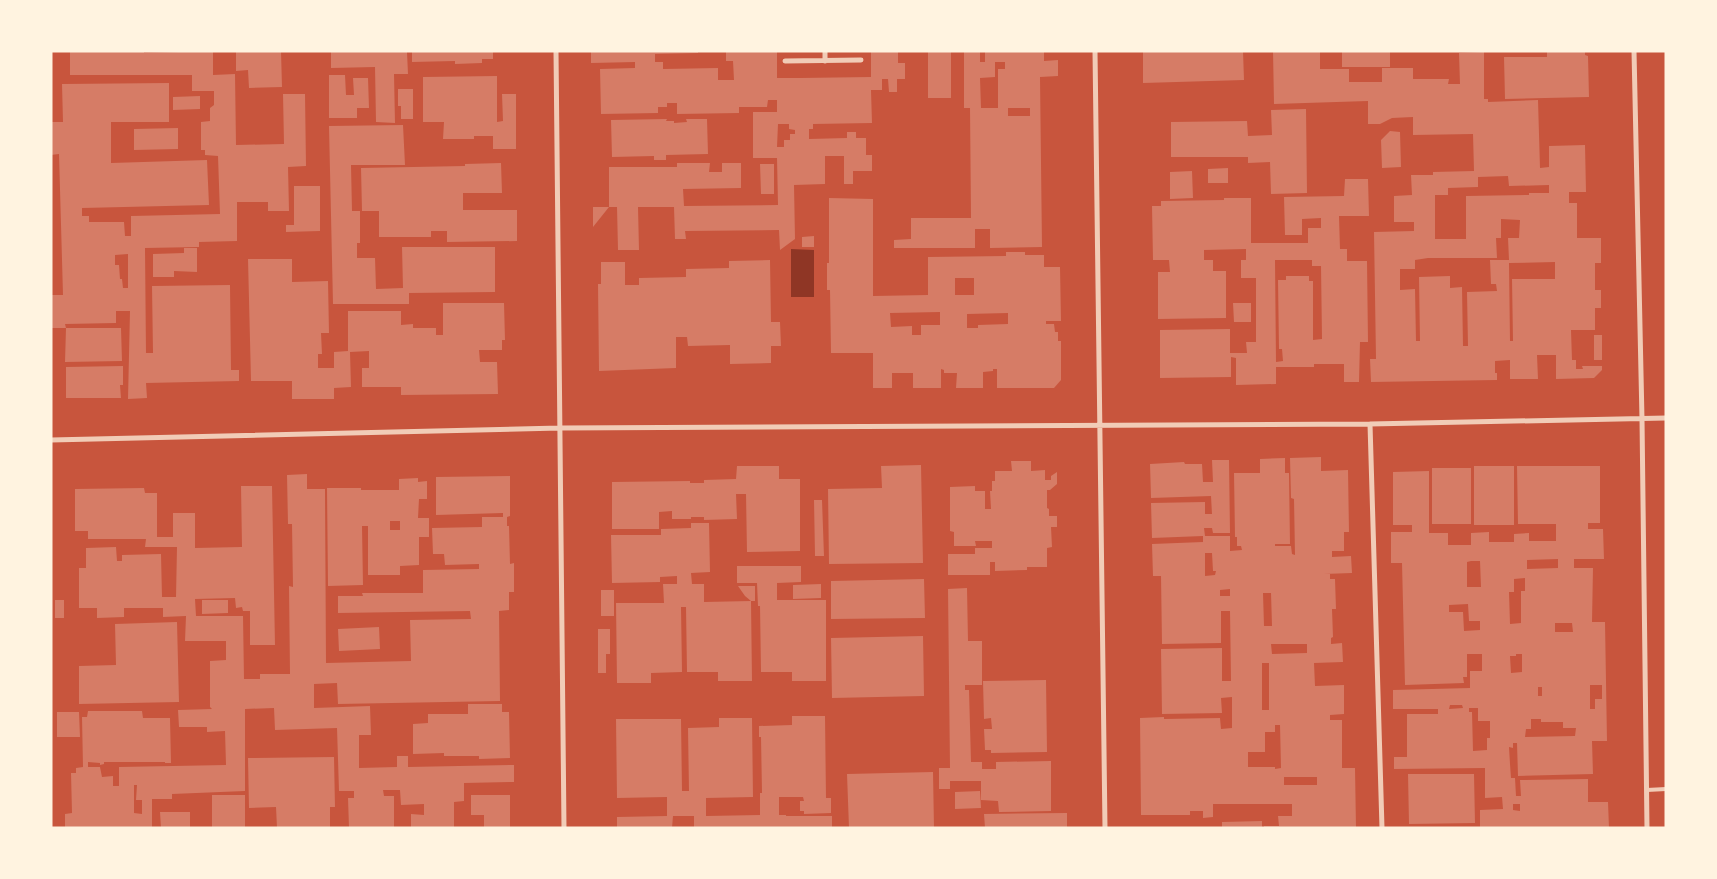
<svg xmlns="http://www.w3.org/2000/svg" width="1717" height="879" font-family="Bitter,serif">
  <style>
    .water { fill: #8f3625 }
    .building { fill: #d67c66; fill-rule: evenodd }
    .lines { fill: none; stroke-linecap: round; stroke-linejoin: round }
    .service { stroke: #f1ccb7; stroke-width: 4 }
    .minor { stroke: #f1ccb7; stroke-width: 5 }
  </style>
  <rect width="100%" height="100%" fill="#c8553d"/>
  <path class="water" d="M791 249 814 250V297H791Z"/>
  <path class="building" d="M70 51H144V53L213 51V75L235 74 236 145 284 144 283 94H305L306 166 288 167 289 211H268V202H237V241L199 242V247L145 248 146 353H153L152 286 230 285 231 370H239V381L146 383 147 398 128 399 130 311H116V323L65 324 66 328H51V295H63L59 154 51 155V122H63L62 84 169 83V122H111V163L207 160 209 205 82 208V216H89V222H124L125 236H131V216L220 214 218 156 205 155V150H201V122L210 121V108L214 105V91H192V75H70ZM128 254V288H123L122 279H120L119 265H115V255Z
    M236 51H281L282 87 249 88 248 70 236 71Z
    M331 51 407 52 408 74H394L395 123 376 122 375 67 331 68Z
    M412 51H493V59H482V63L455 64V61L412 62Z
    M591 51H698V53L655 54V62H663V69L718 68V80H734L733 61H726V51H777V78H800L871 77V51H898V63H905V79H897V92H889L888 79H882V90H871L872 123 813 124V129H809V139L847 138V132H856V138H866V155H872V171H853V184H844V156H825V184L794 185 795 239 780 250 779 230 685 231 686 239H675L674 207H638L639 250H618L617 207H609V167H677V163H710L709 172H722V163H741V188L683 189 684 206 778 205 777 158H753V112H777V100H768L767 107H739V113L677 114V103H667V107H658V113L601 114 600 69 635 68V62L591 63ZM778 124H789V129L795 130V134H790V140H784V147H777Z
    M928 51H951V98H928Z
    M964 51H980V62H985V51H1044V61L1058 60V76L1040 77 1042 247 990 248V229H975V248H894V240L911 239V218H971L970 108H964ZM995 62H1005V69H998V108H981L980 78 995 77ZM1008 108H1030V116H1008Z
    M1143 51H1243L1244 80 1143 83Z
    M1273 51H1320V69H1349V82H1382V68H1413V79H1449L1448 84H1460L1459 53 1484 52V99H1488V102L1538 100 1540 168 1549 167V146L1585 145 1586 192H1569V203H1577V238H1601V263H1595V290H1601V308H1595V330H1571L1572 360H1576V369H1583L1582 366H1602V370L1594 378 1556 379V355H1537L1538 379H1510V360L1495 361V373H1497V380L1371 382 1370 359H1376L1374 232 1414 231V222H1394V196L1412 195 1411 175H1433V172L1474 171 1473 134 1413 135V117L1392 118 1380 124H1368V101L1274 104ZM1508 176 1509 186 1549 185V193H1529V195L1466 196V239H1435V195H1448V188L1478 187V177ZM1501 219 1520 220 1519 238H1508L1509 260H1490L1491 284H1496L1497 291 1467 292 1468 346H1463L1462 287 1450 288V276L1419 277 1420 341H1416L1415 289 1400 290V269H1415V260L1428 258H1497L1496 238H1501ZM1555 262V279H1512L1513 341H1510L1509 263Z
    M1342 51H1390V67H1342Z
    M1547 51H1585V55L1588 56 1589 97 1505 99 1504 57H1547Z
    M329 75H345L346 95H354L353 78H368L369 108H357V118H329Z
    M497 76V122L503 121 502 94H516V149H493V136H474V139H443L444 122H423V77Z
    M398 89H413V119H401V106H398Z
    M200 96V109L173 110V97Z
    M1306 109 1307 193 1271 194 1270 162 1248 163V157H1171V122L1247 121 1248 136 1272 135 1271 110Z
    M667 119 666 121H674V123L687 122 686 119H707L708 154 666 155V160H654V156L612 157 611 120Z
    M403 125 405 165H351L352 211H360V243H357V258H375L376 289 403 288 402 247H495V292L409 293V304H333L329 126Z
    M178 128V149L134 150V129Z
    M1390 131 1400 132 1401 167 1382 168 1381 140Z
    M501 163 502 193H463V210H517V241L447 242V231H431V237H379V211H362L361 168 465 166V164Z
    M760 164H774V194H761Z
    M1228 168V183H1208V169Z
    M1192 171 1193 198 1170 199V172Z
    M1345 179H1368L1369 216H1339L1340 249H1347V261H1367L1368 342H1360L1359 382H1344V364H1314V367H1276V384L1236 385V358L1231 357V377L1160 378V330L1230 329V353H1247L1246 342H1256V278H1241V260H1246V249L1204 250V260H1213V271H1226V318L1158 319V272H1170L1169 260H1153L1152 206H1161V201L1224 200V198H1251V243H1308V228H1321V218L1302 219V235H1285L1284 197 1344 196ZM1275 260H1312V266H1321L1322 339 1313 340V281H1309V276H1286V280H1278L1279 349H1282L1283 361 1276 362Z
    M294 186H320V231L286 232V225H294Z
    M829 198 873 199V296L928 295V257L1006 256V252H1025V255H1044V267H1060L1061 321H1046V324H1054L1055 332H1058V341H1061V380L1054 388H997V369H993V371L983 372V388H956L957 373H944V370L941 369V388H913V373H892V388H873V353H831L830 290H827V263H829ZM955 278H974V295H955ZM940 312V325H921V335H912V326L891 327 890 313ZM1008 313V324L978 325V328H967V314Z
    M593 207H609L593 227Z
    M814 236V247H802V237Z
    M184 248H197V272L174 271V277H153V254L184 253Z
    M248 259H292V282L328 281 329 333H321L322 354H318V368H334V352L348 351V311H401V325L413 324V328H436V335H443V303H504L505 340H502V350H479L480 362H497L498 394 401 395V387H362V368H369V351L350 352 351 387 334 388V399H292V381H251Z
    M770 260 771 322H780L781 346H771V363L730 364V345L688 346 687 337H676V368L599 371 598 284H601V262H625V285H639V278L686 277V269L729 268V261Z
    M1233 303H1251V322H1234Z
    M66 328H121L122 361 65 362Z
    M1594 335H1602V360H1594Z
    M123 366V385H120L121 398H66V367Z
    M1321 457V471L1348 470 1349 532H1344V551H1332V557L1351 556 1352 573 1324 574H1330V579H1335L1336 609H1332L1333 637 1331 638V644L1342 643 1343 662 1314 663 1315 686 1344 685V714L1330 715V720H1342V768H1355L1356 828H1264V826H1279L1278 816H1292V804H1213V817L1203 818V811H1190V815H1141L1140 718 1164 717V719L1220 718 1221 729 1232 728V697L1221 698 1222 713 1162 714 1161 649 1222 648V681H1231L1230 611H1221V643L1162 644 1161 576H1153L1152 544 1203 542V536L1152 538 1151 503 1205 502V514H1212L1211 496 1151 498 1150 464 1184 462 1185 464H1202L1203 482H1213L1212 460H1229L1230 533H1213L1212 528H1204L1205 536H1230V551L1242 550 1241 546H1237V537H1235L1234 473H1260V459L1285 458V473H1289L1290 544H1275V546H1291L1292 554 1295 555 1294 499 1291 498 1290 458ZM1205 553H1212L1213 571H1216L1215 575 1205 576ZM1230 589V596H1220V590ZM1263 593H1271L1272 626H1264ZM1271 644H1307V653L1272 654ZM1262 663H1269V710H1262ZM1275 725H1280L1281 768 1275 769V767H1248V752H1265V732H1275ZM1284 777H1317V785H1284Z
    M1011 461H1031V471L1045 470V480H1051V476L1057 472V484L1050 490H1047V508L1049 509V516H1057V527H1051L1052 547 1047 548V567H1027V570L995 571V562H990V575H948V554H975V548H992V541H975L976 546H954V532L950 531V487L975 486V491H985V509H991L990 491H992V481H995V471H1012Z
    M921 465 923 563 829 564 828 489 882 488 881 466Z
    M737 466H779V479H800V551L747 552 746 494H736L737 519 704 520V517H691V519H672V511L659 512V529H612V482L690 481V483H704V480L736 479Z
    M1474 466H1514V525H1474Z
    M1517 466H1600V523H1588V529H1603L1604 559H1574V568H1593L1592 622H1605L1607 741H1592L1593 774 1518 776 1517 743H1513V748L1509 747 1510 764 1511 778H1515L1516 796H1521L1520 780 1588 779V802H1608L1609 828H1480V810L1503 809 1502 797 1485 798V768L1394 769V757H1407V714H1438V709H1393V690L1470 688V671H1482V654H1467V677H1463L1464 683 1405 685 1402 563H1391V532H1412V525H1393V472L1429 471V533H1448V545H1471V533L1489 532V542H1514V534L1529 533V541H1556V524H1518ZM1558 559V568L1527 569V560ZM1471 561H1480L1481 587H1467V562ZM1525 578V591H1521V623L1510 624 1509 592H1514V579ZM1468 604 1469 621H1480V630L1464 631 1463 612H1449V605ZM1555 623H1572L1573 632H1555ZM1516 654H1522V672L1511 673 1510 656H1516ZM1590 685H1602V699H1595V709H1590ZM1538 687H1542V696H1538ZM1450 705H1462L1463 708 1449 709ZM1469 708H1478V721H1490V738H1487V750L1473 751 1472 712H1469ZM1531 719H1541V722H1563V728H1576L1575 736 1525 737 1526 729H1531ZM1513 804H1520V811L1513 810Z
    M1432 468H1471V524H1432Z
    M307 474V489H325L326 663 411 661 410 620 471 619 470 611 338 613V596H363L362 593H423V570L479 569V564L445 565 444 554H433L432 528 482 527V517H503V513L436 515V477L510 476V516L507 517V526H509L510 564 514 563V592H509V610L499 611 500 701 338 704 337 683 314 684V708L370 706 371 735H359V768L397 767V756H408V767L514 765V782L464 783V801L454 802V828H411V814L424 815V804L401 805 400 790H383L384 796H394V828H349L348 798H354V791H339L337 728 275 730 274 708 245 709V791L172 794V799H152V828H65V814L72 813 71 773H76V768L83 767 82 717H87L88 711H142L143 718H170L171 763H165V762H104V764L100 765V763L88 762V767H100L102 777 113 776V786H119V767L226 765 225 731 207 732V727H179L178 710 212 709 210 707V661L226 660V641H185L186 616 163 617V608H124V617L97 618V608H79V568H86V548L116 547 117 561H122V555L161 554 162 597H176L177 547H145L146 539H88V531H75V489L144 488 145 493H157V537H173V513H195V548L242 547 241 486H272L275 645H250V611H243L242 607 236 608 235 598 195 599 196 616H243L244 679H260V674H290L289 586 293 587 292 524H288L287 475ZM134 785H137L136 800H142V814L134 813Z
    M418 478V482L427 481V499H419L418 518H429V537H419V565L400 566V575H368V526H362L363 585 328 586 327 488H361V490H399V479ZM390 521H400V530H390Z
    M814 500H822L824 556H815Z
    M691 523H709L710 572 691 573 692 584H704V602L751 601 752 681H718V672H687L686 607H681L682 672 651 673V683H617L616 603H664L663 584H677V576L660 577V582L612 583 611 535H661V529L691 528Z
    M737 566H801V582L777 583V600H826V681H792V672H761L760 606H758L757 583H737Z
    M924 579 925 618 831 619V581Z
    M821 584V598L793 599V585Z
    M738 586H755V601H751L745 596Z
    M967 588 968 641H982V685H965V690H969L971 762H982V769H996V762L1051 761V811L999 812 998 801 981 800V781H950V789H939V768H950L948 589Z
    M601 590H614V616H601Z
    M55 600H64V618H55Z
    M202 600H228V613L202 614Z
    M177 622 179 702 79 704V666L116 665 115 624Z
    M379 627 380 649 339 651 338 629Z
    M598 629H610V654H606V673H598Z
    M923 636 924 696 832 698 831 638Z
    M1046 680 1047 752 991 753V750H985L984 729H992L991 718 984 719 983 681Z
    M468 704H502V712H509L510 758 479 759V756H444V753L413 754V724L428 723V714H468Z
    M57 712H79L80 737H57Z
    M792 716H825L826 798H831V813L804 814V811H800V801H804L803 797H779V815H786V816H832V828H694V816H673L672 828H617V817L667 816V797L617 798 616 719H681L682 791H689L688 728 719 727V718H752L753 797 706 798V816L760 815V793H762L761 737H759V726L792 725Z
    M334 757 335 807H330V828H277L276 807 249 808 248 758Z
    M933 772 934 828H849L847 774Z
    M1408 774H1474L1475 823 1409 824Z
    M980 791 981 808 955 809V792Z
    M212 795H245V828H212Z
    M471 795H510V828H484V815H471Z
    M160 812H190V828H161Z
    M1067 813V828H985L984 814Z
    M1262 821V828H1222V822Z"/>
  <g class="lines">
    <path class="service" d="M1647 790 1666 789"/>
    <path class="minor" d="M556 51 564 828
      M1095 51 1105 828
      M1634 51 1642 419 1647 828
      M785 61 861 60
      M825 61V51
      M1370 424 1382 828
      M51 440 560 428 1370 424 1666 418"/>
  </g>
  <rect width="1717" height="879" fill="none" stroke="#fff3e0" stroke-width="105"/>
</svg>
